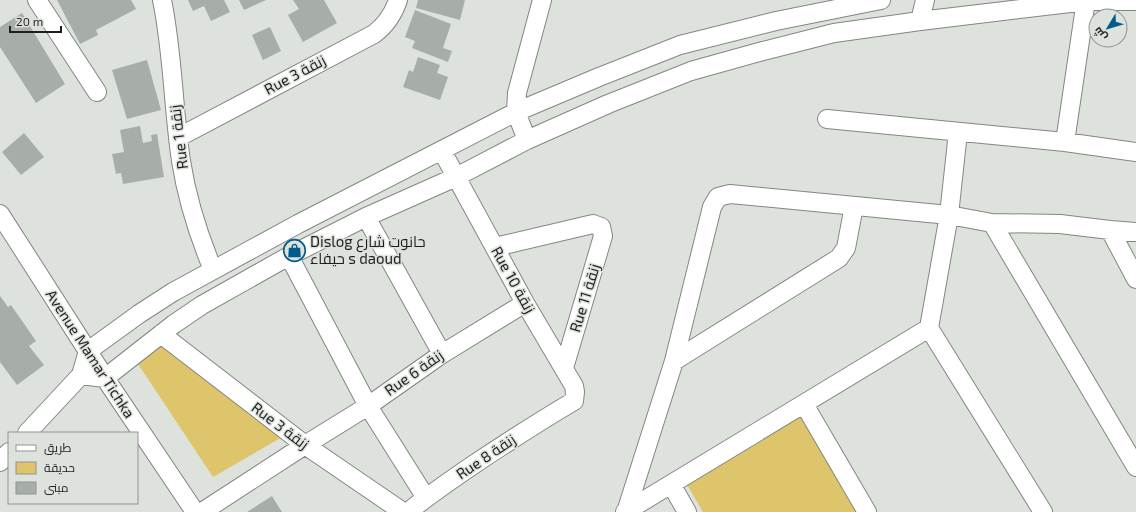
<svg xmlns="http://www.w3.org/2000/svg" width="1136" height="512" font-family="'Exo 2',Cairo,sans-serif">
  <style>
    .green { fill: #dec46b }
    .building { fill: #a7aea9 }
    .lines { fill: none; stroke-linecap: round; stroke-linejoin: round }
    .minor-casing { stroke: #828781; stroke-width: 20 }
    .minor { stroke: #fff; stroke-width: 18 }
    .labels { text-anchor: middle; stroke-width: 3; stroke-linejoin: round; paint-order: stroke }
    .street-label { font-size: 15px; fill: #1e1f1d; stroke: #dee2dc }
    .poi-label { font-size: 15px; fill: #1e1f1d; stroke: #dee2dc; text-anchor: start }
  </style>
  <rect width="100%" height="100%" fill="#dee2dc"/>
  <path class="green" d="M157 343 284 436 213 477 136 361Z
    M801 416 857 512H703L686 483Z"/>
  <path class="building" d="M57 0H131L136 9 96 30 98 35 80 44Z
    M188 0H224L230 12 211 21 204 6 193 11Z
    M239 0H266L244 10Z
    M293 0H324L337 23 303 42 288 15 299 9Z
    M418 0H465L460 20 416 8Z
    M415 10 451 24 443 48 452 51 448 62 412 48 415 41 405 37Z
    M22 13 65 84 36 103 0 47V27Z
    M270 27 281 51 263 60 252 35Z
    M418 57 440 65 437 73 448 77 440 100 403 87 409 70 413 72Z
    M147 60 161 110 127 119 112 70Z
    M140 126 143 143 152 141 151 135 157 134 164 177 123 184 121 173 116 174 112 154 124 152 120 130Z
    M24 133 44 157 21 175 2 152Z
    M0 296 8 307 11 305 36 341 29 346 44 365 17 385 0 362Z
    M272 496 282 512H247Z"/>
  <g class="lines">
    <defs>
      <path id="minor" d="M37 0 97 92
        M162 0C173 53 173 107 181 161 187 199 198 234 213 270
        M920 21 925 0
        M827 119 1065 142 1136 152
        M958 132 949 215 929 328 1043 512
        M179 137 374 34C386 25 393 15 398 0
        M527 140 516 112 517 93 542 0
        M1065 142 1086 0
        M0 214 105 378 195 512
        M366 217 442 354
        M992 223 1136 467
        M1110 230 1136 232
        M495 247 593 224 601 227 603 236 564 368
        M289 256 368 406 426 498
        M161 334 305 445 403 512
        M674 361 839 258 846 248 854 206
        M81 375 105 378 174 324 202 305 289 256 366 217 456 177 527 140 608 104 691 71 763 51 834 33 920 21 1087 1H1136
        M804 404 867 512
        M27 433 81 375 88 351 139 314 173 292 298 224 516 112 599 77 680 45 776 21 881 0
        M0 462 9 452
        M671 484 687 512
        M202 512 305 445 368 406 442 354 525 303
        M408 512C429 495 451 480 473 465 506 443 540 421 574 401L575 392 574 386 525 303 442 151
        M625 512 929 328
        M626 512 674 361 712 207 718 197 730 194 949 215 992 223 1060 224 1110 230 1136 279"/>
    </defs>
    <use href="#minor" class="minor-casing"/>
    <use href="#minor" class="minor"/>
  </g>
  <defs>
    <symbol id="shop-ring" viewBox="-11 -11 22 22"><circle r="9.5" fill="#dee2dc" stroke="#025b8d" stroke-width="1.5"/><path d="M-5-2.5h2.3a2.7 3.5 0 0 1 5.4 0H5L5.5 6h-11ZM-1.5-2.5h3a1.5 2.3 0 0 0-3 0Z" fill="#025b8d"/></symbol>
  </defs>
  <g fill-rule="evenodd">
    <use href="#shop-ring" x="282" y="238" width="25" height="25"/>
  </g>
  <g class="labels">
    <g class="street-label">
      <text transform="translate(295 75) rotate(-28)" y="5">Rue 3 زنقة</text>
      <text transform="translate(179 137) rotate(-97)" y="5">Rue 1 زنقة</text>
      <text transform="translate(513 280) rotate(61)" y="5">Rue 10 زنقة</text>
      <text transform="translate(585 298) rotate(-73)" y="5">Rue 11 زنقة</text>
      <text transform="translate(90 354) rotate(57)" y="5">Avenue Mamar Tichka</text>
      <text transform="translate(414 373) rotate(-35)" y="5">Rue 6 زنقة</text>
      <text transform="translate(280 426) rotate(37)" y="5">Rue 3 زنقة</text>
      <text transform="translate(486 457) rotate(-34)" y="5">Rue 8 زنقة</text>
    </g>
    <g class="poi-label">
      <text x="310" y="247">Dislog حانوت شارع<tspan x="310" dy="17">حيفاء s daoud</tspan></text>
    </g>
  </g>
  <rect x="8" y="432" width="130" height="72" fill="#dee2dc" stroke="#919490"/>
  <rect x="16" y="445" width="20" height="6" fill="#ffffff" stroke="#919490"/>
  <text x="44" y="452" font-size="12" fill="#1e1f1d">طريق</text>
  <rect x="16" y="462" width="20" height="12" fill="#dec46b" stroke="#919490"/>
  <text x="44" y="472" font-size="12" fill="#1e1f1d">حديقة</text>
  <rect x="16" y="482" width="20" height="12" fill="#a7aea9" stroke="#919490"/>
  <text x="44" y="492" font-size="12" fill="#1e1f1d">مبنى</text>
  <g transform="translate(1108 28) rotate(232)"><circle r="19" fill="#dee2dc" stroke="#919490"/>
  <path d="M0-3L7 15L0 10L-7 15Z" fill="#025b8d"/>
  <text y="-6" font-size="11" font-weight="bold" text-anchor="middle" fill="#1e1f1d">ش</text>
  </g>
  <path d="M10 26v6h51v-6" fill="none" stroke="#1e1f1d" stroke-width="2"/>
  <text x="16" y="26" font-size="12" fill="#1e1f1d" stroke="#dee2dc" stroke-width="3" paint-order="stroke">20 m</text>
</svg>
